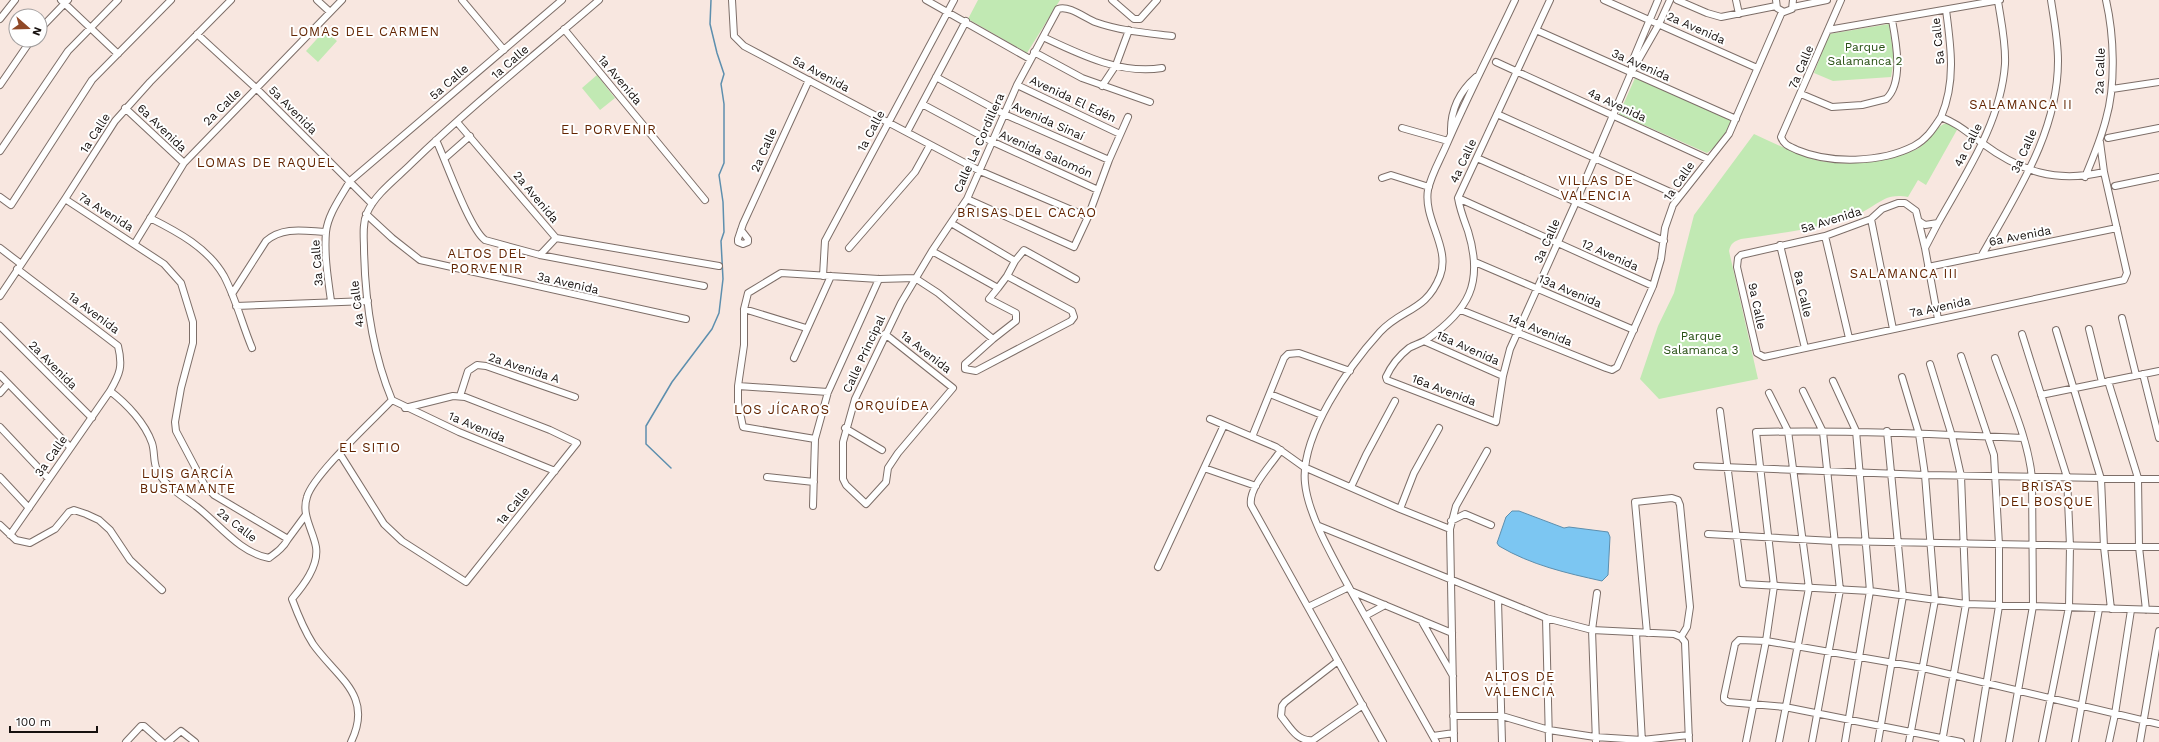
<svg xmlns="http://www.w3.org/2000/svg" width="2159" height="742" font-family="'Work Sans',sans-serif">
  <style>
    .green { fill: #c1e9b3 }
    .water { fill: #7cc6f2; stroke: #5d8fae }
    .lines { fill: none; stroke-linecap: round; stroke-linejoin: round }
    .stream { stroke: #5d8fae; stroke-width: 1.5 }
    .minor-casing { stroke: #7d6e68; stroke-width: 8 }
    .minor { stroke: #fff; stroke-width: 6 }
    .labels { text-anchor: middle; stroke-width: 4; stroke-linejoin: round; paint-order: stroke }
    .street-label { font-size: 12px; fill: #16100e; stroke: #fff }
    .park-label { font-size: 12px; fill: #264f12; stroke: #fff }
    .neighbourhood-label { font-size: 13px; letter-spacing: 1px; fill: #622401; stroke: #fff }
  </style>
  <rect width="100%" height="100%" fill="#f8e7e0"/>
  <path class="green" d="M978 0H1060L1027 53 968 19Z
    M1889 24 1894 59 1891 77 1833 81 1814 73 1829 34Z
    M325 30 337 41 318 62 306 51Z
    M597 75 615 98 600 110 582 88Z
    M1635 78 1732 121 1720 143 1707 153 1619 114Z
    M1947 123 1958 128 1926 185 1918 180 1908 197C1884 192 1878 206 1858 214 1821 229 1780 233 1741 239 1733 242 1731 243 1729 251L1758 379 1659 399 1640 379 1658 326 1674 293 1694 215 1754 134C1772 142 1791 152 1810 158 1840 169 1885 161 1915 150 1928 145 1934 126 1947 123Z"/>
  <path class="water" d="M1512 511H1519L1564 528 1569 527 1608 532 1610 537 1608 575 1602 581C1566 573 1531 565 1499 546L1497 543 1506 517Z"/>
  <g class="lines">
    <path class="stream" d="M671 468 646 444V426L672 382 712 329 719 313 723 279 721 241 724 232 723 202 719 175 724 163V104L721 84 724 74 717 53 710 24 711 0"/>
    <defs>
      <path id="minor" d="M61 0 118 54
        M317 0 330 12
        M462 0 504 50
        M732 0 734 36 744 46 980 171 1088 217
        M926 0 1030 59
        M1112 0 1134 19H1140L1157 0
        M1550 0 1458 198C1460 210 1464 220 1468 231 1484 283 1469 310 1426 340 1421 343 1414 345 1409 348 1400 355 1391 366 1386 377L1387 380 1496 422 1503 376 1510 349 1576 202 1631 73 1659 24 1670 0
        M1604 0 1757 68
        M1677 0 1707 13 1721 17 1776 6
        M1736 0 1739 14
        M1776 0 1777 8 1784 12 1792 9 1793 0
        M1841 0 1781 137C1784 145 1789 146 1797 150 1830 164 1881 163 1914 146 1927 139 1933 129 1941 117 1960 125 1965 131 1982 143 2021 172 2056 183 2104 172
        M1793 7 1827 0
        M0 19 15 0
        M40 29 68 0
        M564 29 705 200
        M1536 30 1736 119
        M1828 30 2000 0
        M197 34 257 89 372 204
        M1043 37C1079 54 1121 75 1162 68
        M1034 52 1082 78 1150 102
        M1496 62 1708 159
        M1632 71V62L1658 0
        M936 77 1004 114 1109 160
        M0 85 31 40
        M1017 85 1120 134
        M1102 86 1116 65 1129 30
        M2112 89 2159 82
        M1801 94 1832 107 1862 105 1886 99C1904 83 1896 41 1892 20
        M922 104 991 141 1098 190
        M125 108 184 163
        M1497 114 1679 196
        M1941 117C1956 82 1951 47 1946 10
        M457 122 556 238 719 266
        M1402 128 1448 141
        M907 132 966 21
        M1451 134C1450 111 1459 92 1476 77
        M2108 138 2159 128
        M436 140C446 161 469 228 485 240L540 255 704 286
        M0 151 68 51 118 0
        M445 158 470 136
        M1477 158 1664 241
        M2085 177C2093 158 2101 139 2106 119 2116 84 2114 35 2106 0
        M1382 178 1391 175 1429 187
        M2115 186 2159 177
        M0 197 11 205 92 80 171 0
        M1458 198 1653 286
        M65 199 164 264 181 283 193 322V343L181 388 175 422 176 431 204 484 214 495 288 539 305 516
        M967 199 1074 247 1088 217 1109 160 1128 117
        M366 214 392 238 420 260 686 319
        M150 218C178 232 208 248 224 276 236 299 242 324 252 348
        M1871 219 1893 329
        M1919 221 1925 225 1938 223C1966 173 2001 122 2005 64 2006 43 2001 21 1998 1
        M951 223 1015 261 1024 250 1076 279
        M1938 223 1925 248 1938 319
        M741 230 748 239V242L743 244 738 242V239L743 224 809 80
        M1825 236 1849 338
        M135 243 184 163 342 0
        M1780 245 1805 348
        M0 248 21 264
        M849 248 915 172 930 145
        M1925 248 1916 211 1905 203H1898L1882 209 1871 219 1825 236 1741 255 1738 258 1737 267 1757 353 1764 357 2124 280 2127 273 2104 172 2100 142
        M540 255 556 238
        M1982 255C2016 194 2058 133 2058 61 2058 40 2054 20 2051 0
        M1475 262 1634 330
        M1928 267 2117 228
        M823 276 825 241 954 0
        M998 288 1007 276
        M232 294 266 241C283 226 305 231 326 232
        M0 296 65 199 115 121 150 82 231 0
        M331 301C328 279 324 255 326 232 328 214 341 197 350 181L562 0
        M236 306 368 301
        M744 309 806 328
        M1461 310 1606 368 1612 370 1617 367 1653 286 1661 259 1665 228 1673 205 1729 134 1782 12
        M2122 318 2136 375
        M0 326 92 418
        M2089 329 2102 382
        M2056 330 2101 479 2104 547 2111 609
        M885 334 953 388 898 453 888 468 886 482 866 504 846 485 843 479V442L855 399 901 303 932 251 967 199 1017 85 1058 9C1069 5 1085 18 1095 22 1120 31 1147 33 1172 36
        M2022 334 2067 477 2070 546 2069 607 2042 742
        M993 339 965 364V369L976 371 1071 321 1074 317 1072 311 1007 276 1015 261
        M1424 341 1503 376
        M1961 356 1994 455 1999 545V606L1977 742
        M794 358 831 276
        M1995 358C2008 396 2028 437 2032 478L2033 606 2009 742
        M1930 364 1952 436 1961 476 1966 604 1942 742
        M2143 374 2159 438
        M0 375 70 447
        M1902 377 1919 434 1925 475 1935 600 1909 742
        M1833 381 1856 431 1870 591 1845 742
        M2108 381 2138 478 2139 547 2146 610
        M738 386 828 392
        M110 391C127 404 145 423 152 443 155 452 153 462 157 470 165 487 183 496 197 507 219 524 240 553 269 558 277 552 283 548 288 539
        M1803 391 1823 432 1840 590 1812 742
        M0 393 8 384
        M1769 393 1788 431 1809 588 1779 742
        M1270 394 1322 415
        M2041 395 2159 371
        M460 396 468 371 477 365 486 366 575 397
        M392 400C372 352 365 301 364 249 364 238 362 224 367 213 375 194 397 178 411 164 471 106 536 54 599 0
        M392 400 459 432 555 471
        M1720 411 1743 584 1870 591 1966 604 2159 610
        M1210 419 1276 447 1304 467 1400 509 1450 529
        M0 427 48 478
        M845 428 882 450
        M1252 437 1284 358 1288 354 1299 353 1350 371
        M815 439 743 427 738 403V386L744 345V309L748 293 781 273 879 279 915 278 938 293 993 339 1016 321V313L989 299 998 288 932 251
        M1281 450C1272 464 1248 488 1251 505L1383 742
        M340 454 384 524 402 541 466 582 577 443 550 430 465 397 453 396 405 408
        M1697 466 1925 475 2159 479
        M1204 468 1256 486
        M0 477 29 508
        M767 477 814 482
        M1351 487 1366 455 1395 401
        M813 506 815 439 828 392 879 279
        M1400 509 1414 473 1439 428
        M1451 521 1465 514 1491 525
        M0 525 16 540 30 543 55 529 69 512 74 510 86 514 99 520 110 530 130 560 162 590
        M1319 526 1546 618 1592 630 1674 634 1681 637 1685 642 1689 742
        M1708 534 1834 541 2159 547
        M10 535 110 391C120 374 123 366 118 346L17 269
        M1158 567 1224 425
        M1351 591 1436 742
        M1498 600 1502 742
        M1308 607 1349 587
        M1365 616 1385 605
        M1546 618 1549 742
        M1421 620 1453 676
        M1452 633 1351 591C1335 561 1308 516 1305 483 1300 436 1349 366 1380 332 1402 308 1426 312 1440 276 1451 248 1423 219 1428 190 1431 175 1440 160 1446 146 1467 97 1492 49 1515 0
        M1636 633 1642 742
        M1647 633 1635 502 1672 498 1678 500 1680 505 1690 607 1687 627 1681 637
        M1338 661 1285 702 1282 706 1281 716C1290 727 1297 742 1313 740L1363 705
        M1453 716H1502L1549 730 1595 737 1642 740 1689 735
        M1433 736 1454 733
        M126 742 141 726H144L162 742
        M168 742 181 731 195 742
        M351 742C374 695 337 678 313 644 304 630 298 615 292 599 303 586 319 566 316 547 313 530 301 515 307 497 313 475 374 419 392 400
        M1454 742 1450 529 1456 506 1487 451
        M1596 742 1592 630 1597 593
        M1746 742 1766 641 1774 586 1756 432C1845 430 1934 434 2023 438
        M1878 742 1903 596 1887 431
        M1961 742 1785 707 1728 702 1724 699V696L1735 644 1739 640 1766 641 1923 668 2159 724
        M2075 742 2099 609
        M2109 742 2115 714 2131 610
        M2140 742 2159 631"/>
    </defs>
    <use href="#minor" class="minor-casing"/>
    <use href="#minor" class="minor"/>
  </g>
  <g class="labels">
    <g class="street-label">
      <text transform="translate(1696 28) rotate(24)" y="4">2a Avenida</text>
      <text transform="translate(1938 41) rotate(-96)" y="4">5a Calle</text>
      <text transform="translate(510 62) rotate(-41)" y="4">1a Calle</text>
      <text transform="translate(1641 65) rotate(24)" y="4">3a Avenida</text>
      <text transform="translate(1801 67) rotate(-67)" y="4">7a Calle</text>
      <text transform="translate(2100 71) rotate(-88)" y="4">2a Calle</text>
      <text transform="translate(821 74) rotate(28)" y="4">5a Avenida</text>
      <text transform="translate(620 80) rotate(50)" y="4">1a Avenida</text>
      <text transform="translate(449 82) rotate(-41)" y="4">5a Calle</text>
      <text transform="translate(1073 99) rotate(25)" y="4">Avenida El Edén</text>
      <text transform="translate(1617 105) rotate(25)" y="4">4a Avenida</text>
      <text transform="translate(222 107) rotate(-44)" y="4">2a Calle</text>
      <text transform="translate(293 110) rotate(45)" y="4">5a Avenida</text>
      <text transform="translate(1048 121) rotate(24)" y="4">Avenida Sinaí</text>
      <text transform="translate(162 128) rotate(44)" y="4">6a Avenida</text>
      <text transform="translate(871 131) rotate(-62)" y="4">1a Calle</text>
      <text transform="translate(95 133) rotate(-57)" y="4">1a Calle</text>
      <text transform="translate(979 143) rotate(-66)" y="4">Calle La Cordillera</text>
      <text transform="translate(1968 145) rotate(-63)" y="4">4a Calle</text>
      <text transform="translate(764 150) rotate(-66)" y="4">2a Calle</text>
      <text transform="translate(2024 151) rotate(-66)" y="4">3a Calle</text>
      <text transform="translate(1046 154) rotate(24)" y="4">Avenida Salomón</text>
      <text transform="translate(1463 161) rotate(-65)" y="4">4a Calle</text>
      <text transform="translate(1679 181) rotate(-55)" y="4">1a Calle</text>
      <text transform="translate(536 197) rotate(50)" y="4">2a Avenida</text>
      <text transform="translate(106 212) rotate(32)" y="4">7a Avenida</text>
      <text transform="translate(1831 220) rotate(-17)" y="4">5a Avenida</text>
      <text transform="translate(2020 236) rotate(-11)" y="4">6a Avenida</text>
      <text transform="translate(1547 241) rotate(-66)" y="4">3a Calle</text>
      <text transform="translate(1610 255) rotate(24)" y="4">12 Avenida</text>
      <text transform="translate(317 263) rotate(-94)" y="4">3a Calle</text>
      <text transform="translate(568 283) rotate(13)" y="4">3a Avenida</text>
      <text transform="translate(1570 291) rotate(23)" y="4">13a Avenida</text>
      <text transform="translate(1803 294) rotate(77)" y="4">8a Calle</text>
      <text transform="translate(357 304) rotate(-97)" y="4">4a Calle</text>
      <text transform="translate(1757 306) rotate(78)" y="4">9a Calle</text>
      <text transform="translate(1940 307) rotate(-12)" y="4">7a Avenida</text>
      <text transform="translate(94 313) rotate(37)" y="4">1a Avenida</text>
      <text transform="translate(1540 330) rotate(22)" y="4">14a Avenida</text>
      <text transform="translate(1468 348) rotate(24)" y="4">15a Avenida</text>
      <text transform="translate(926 352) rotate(38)" y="4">1a Avenida</text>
      <text transform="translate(864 354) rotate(-65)" y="4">Calle Principal</text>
      <text transform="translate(53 365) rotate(45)" y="4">2a Avenida</text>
      <text transform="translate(524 368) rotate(18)" y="4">2a Avenida A</text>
      <text transform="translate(1444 390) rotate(21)" y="4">16a Avenida</text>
      <text transform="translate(477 427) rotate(23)" y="4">1a Avenida</text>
      <text transform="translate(51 456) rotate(-55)" y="4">3a Calle</text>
      <text transform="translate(513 506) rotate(-51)" y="4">1a Calle</text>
      <text transform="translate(237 525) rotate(38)" y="4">2a Calle</text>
    </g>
    <g class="park-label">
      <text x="1865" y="51">Parque<tspan x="1865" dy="14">Salamanca 2</tspan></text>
      <text x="1701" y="340">Parque<tspan x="1701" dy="14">Salamanca 3</tspan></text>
    </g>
    <g class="neighbourhood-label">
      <text x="365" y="36">LOMAS DEL CARMEN</text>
      <text x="2021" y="109">SALAMANCA II</text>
      <text x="609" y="134">EL PORVENIR</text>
      <text x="266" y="167">LOMAS DE RAQUEL</text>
      <text x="1596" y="185">VILLAS DE<tspan x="1596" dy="15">VALENCIA</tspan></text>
      <text x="1027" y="217">BRISAS DEL CACAO</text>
      <text x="487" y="258">ALTOS DEL<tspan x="487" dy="15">PORVENIR</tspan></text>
      <text x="1904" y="278">SALAMANCA III</text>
      <text x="892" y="410">ORQUÍDEA</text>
      <text x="782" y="414">LOS JÍCAROS</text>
      <text x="370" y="452">EL SITIO</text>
      <text x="188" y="478">LUIS GARCÍA<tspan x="188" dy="15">BUSTAMANTE</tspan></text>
      <text x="2047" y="491">BRISAS<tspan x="2047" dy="15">DEL BOSQUE</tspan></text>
      <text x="1520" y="681">ALTOS DE<tspan x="1520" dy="15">VALENCIA</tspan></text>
    </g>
  </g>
  <g transform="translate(28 28) rotate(110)"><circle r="19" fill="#ffffff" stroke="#a29f9f"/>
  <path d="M0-3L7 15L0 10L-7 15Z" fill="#904827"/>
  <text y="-6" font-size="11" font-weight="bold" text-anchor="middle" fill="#16100e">N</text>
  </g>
  <path d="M10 726v6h87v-6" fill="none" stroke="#16100e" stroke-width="2"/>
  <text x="16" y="726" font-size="12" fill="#16100e" stroke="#ffffff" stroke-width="3" paint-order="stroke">100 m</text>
</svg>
